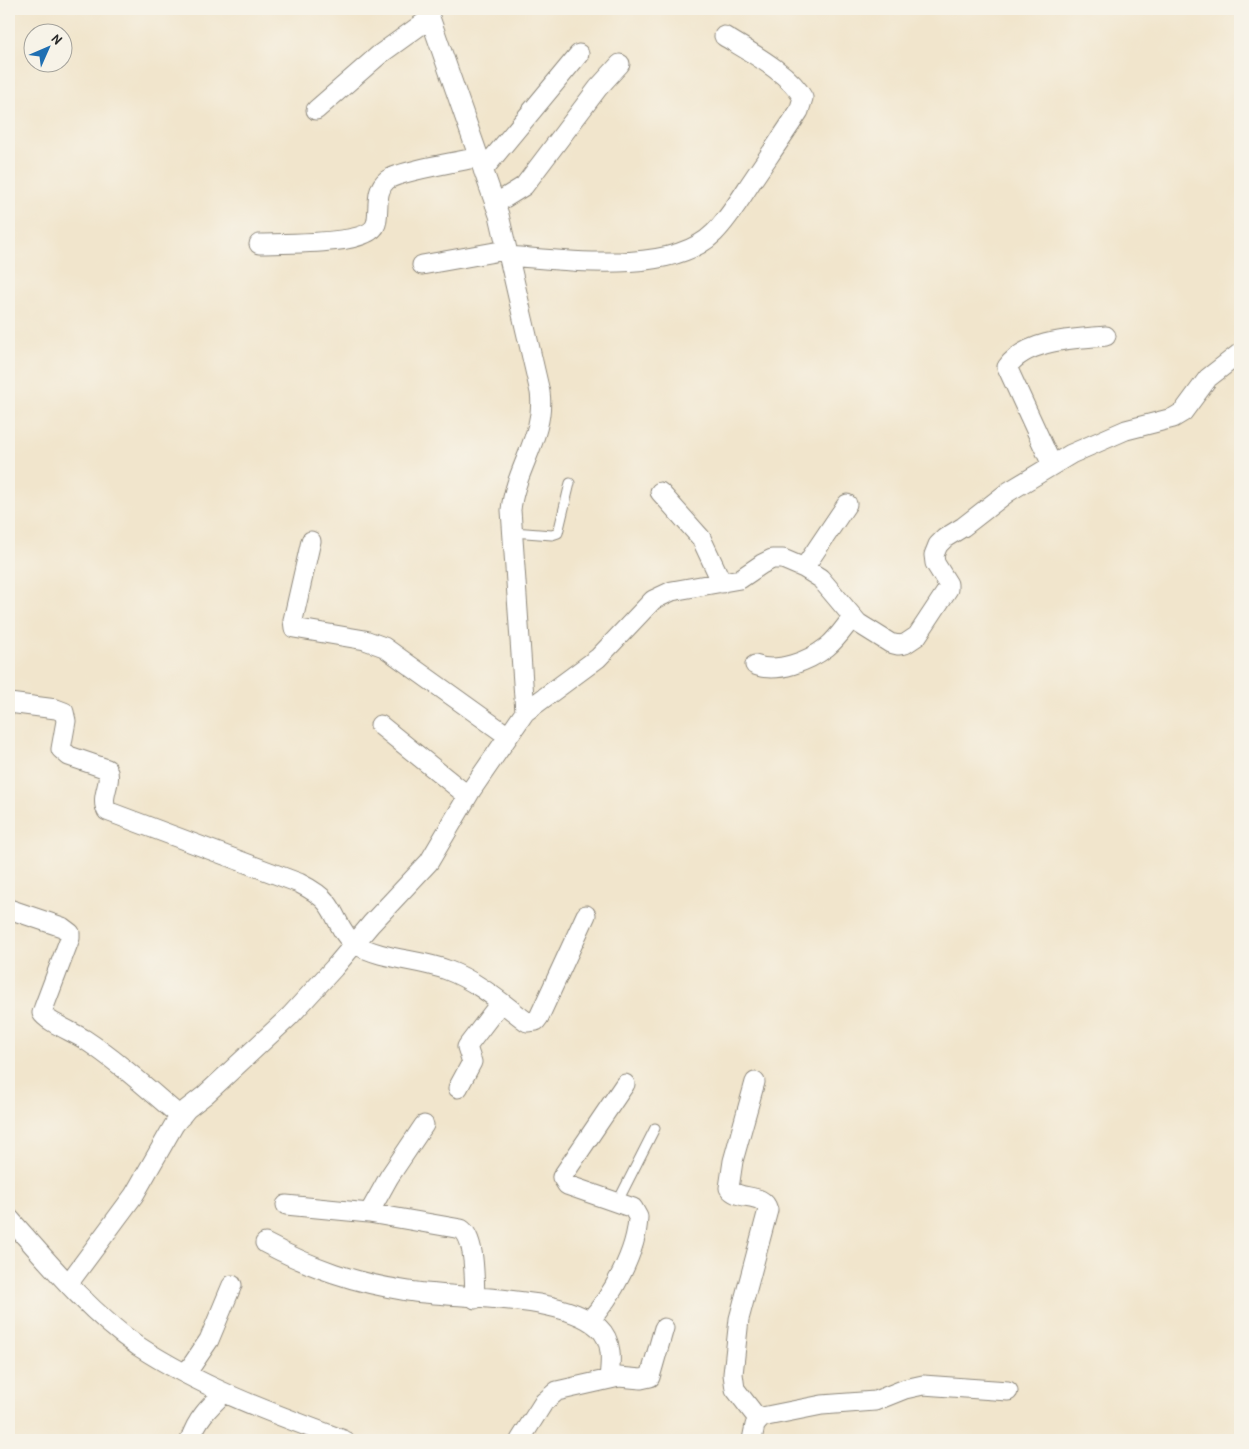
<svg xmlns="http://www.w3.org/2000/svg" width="1249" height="1449" font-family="'Patrick Hand',sans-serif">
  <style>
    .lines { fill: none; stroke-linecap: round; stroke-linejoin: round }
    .service-casing { stroke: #8e887c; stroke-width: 11 }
    .minor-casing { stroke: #8e887c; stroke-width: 21 }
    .service { stroke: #fff; stroke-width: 9 }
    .minor { stroke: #fff; stroke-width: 19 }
  </style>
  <rect width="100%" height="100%" fill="#f7f3e8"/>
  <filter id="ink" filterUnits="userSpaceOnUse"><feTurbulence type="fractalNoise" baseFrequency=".02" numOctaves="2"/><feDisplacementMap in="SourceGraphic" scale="10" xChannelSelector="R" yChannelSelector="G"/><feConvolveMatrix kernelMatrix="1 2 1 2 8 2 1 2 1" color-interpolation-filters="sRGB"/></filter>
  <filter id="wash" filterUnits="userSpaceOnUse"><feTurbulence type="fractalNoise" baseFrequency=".0096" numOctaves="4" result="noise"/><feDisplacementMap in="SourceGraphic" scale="20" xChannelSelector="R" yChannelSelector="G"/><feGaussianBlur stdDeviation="1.12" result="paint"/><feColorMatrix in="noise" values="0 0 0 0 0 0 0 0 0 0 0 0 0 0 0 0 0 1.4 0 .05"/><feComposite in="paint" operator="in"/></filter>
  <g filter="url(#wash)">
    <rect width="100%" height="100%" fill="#f1e5cc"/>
  </g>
  <g filter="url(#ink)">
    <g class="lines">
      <defs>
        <path id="service" d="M513 532 552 535 558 533 570 483
          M617 1203 655 1128"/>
        <path id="minor" d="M427 9 499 215 540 392C546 434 515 469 511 510L525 712
          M316 110 379 55 429 19
          M483 170 579 54
          M495 204 524 186 598 88 620 64
          M259 244C281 243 369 246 376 224 380 211 374 190 387 180 399 171 461 161 480 157
          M508 256C563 260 671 276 714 233 728 219 739 201 750 184 766 160 783 136 799 111L803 98C790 73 748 51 724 36
          M422 265 506 250
          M1052 465 1007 367C1027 339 1075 339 1106 336
          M660 492 701 538 722 583
          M311 541 293 620 294 628 365 640 384 647 508 736
          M804 568 847 504
          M755 665C777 674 809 661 827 647 837 639 844 628 852 618
          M9 703 56 709 64 712 66 721 61 749 69 756 107 769C113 783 99 796 107 811L299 883C309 888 320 894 327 903 337 915 341 935 355 944 383 960 418 959 447 970 477 981 502 1003 527 1022L536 1021 539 1017 586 915
          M380 725 468 796
          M9 909 62 927 70 933V938L44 1007 42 1013C46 1021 75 1033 84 1039 119 1062 149 1090 181 1117
          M755 1082 733 1161 729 1188C739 1202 763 1191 768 1210L739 1319 733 1374 735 1389 759 1420
          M458 1088 472 1062 467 1047 469 1044 501 1002
          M286 1205 369 1213 461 1229C476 1238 474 1281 475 1299
          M369 1213 389 1177 424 1125
          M9 1218C48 1262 89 1312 138 1346 202 1388 274 1414 344 1440
          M265 1243C312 1268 355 1283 408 1291 458 1299 562 1294 599 1328 613 1341 611 1361 609 1378
          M68 1284 134 1195 174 1125 187 1109 205 1095 290 1016 334 968 371 924 429 862 472 789 525 712 598 658 653 600 672 591 740 579 762 564 772 559H783L804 568 820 578 858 623 890 643 898 645 905 644 917 636 948 589V584L935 563 934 555 938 545 945 538 963 527 1008 492 1071 454 1126 430 1173 418 1183 412 1208 378 1240 353
          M589 1321C612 1297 637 1251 638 1217L633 1208 567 1185 562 1177 625 1084
          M186 1374 209 1340 232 1285
          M190 1440C197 1419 208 1408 224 1393
          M520 1440 544 1402 557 1391 619 1377 641 1379 650 1377 664 1328
          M752 1440 755 1425 762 1417 822 1405 875 1401 905 1389 923 1385 1008 1391"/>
      </defs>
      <use href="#service" class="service-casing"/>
      <use href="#minor" class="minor-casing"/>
      <use href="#service" class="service"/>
      <use href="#minor" class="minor"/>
    </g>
  </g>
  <rect width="1249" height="1449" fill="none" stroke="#f7f3e8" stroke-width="30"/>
  <g transform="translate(48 48) rotate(45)"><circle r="24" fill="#f7f3e8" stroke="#a5a39c"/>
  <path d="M0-4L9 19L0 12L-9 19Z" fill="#1f6fb2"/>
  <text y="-8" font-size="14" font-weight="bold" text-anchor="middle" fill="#2b2b2b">N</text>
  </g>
</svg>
